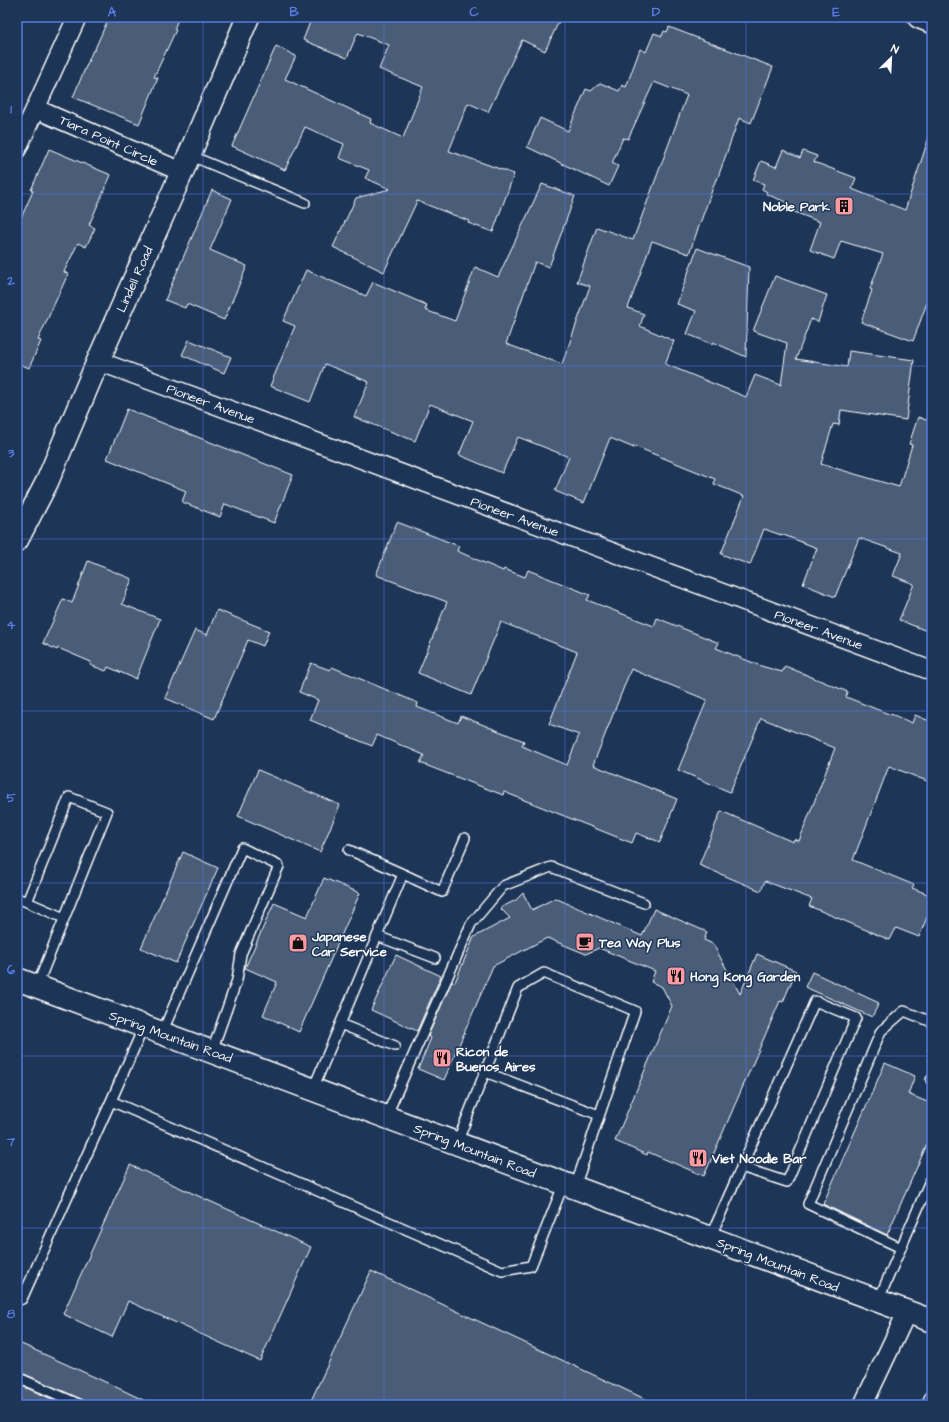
<svg xmlns="http://www.w3.org/2000/svg" width="949" height="1422" font-family="'Architects Daughter',sans-serif">
  <style>
    .building { fill: #4a5d79; stroke: #fff }
    .lines { fill: none; stroke-linecap: round; stroke-linejoin: round }
    .lane-casing { stroke: #fff; stroke-width: 12 }
    .street-casing { stroke: #fff; stroke-width: 21 }
    .secondary-casing { stroke: #fff; stroke-width: 25 }
    .primary-casing { stroke: #fff; stroke-width: 25 }
    .lane { stroke: #1d3557; stroke-width: 9 }
    .street { stroke: #1d3557; stroke-width: 18 }
    .secondary { stroke: #1d3557; stroke-width: 22 }
    .primary { stroke: #1d3557; stroke-width: 22 }
    .grid { fill: none; stroke: #567ae2; stroke-width: 1; stroke-opacity: 0.55 }
    .labels { text-anchor: middle; stroke-width: 3; stroke-linejoin: round; paint-order: stroke }
    .street-label { font-size: 13px; fill: #fff; stroke: #1d3557 }
    .poi-label { font-size: 13px; font-weight: bold; fill: #fff; stroke: #1d3557; text-anchor: start }
    .neatline { fill: none; stroke: #567ae2; stroke-width: 1.5 }
    .grid-label { font-size: 13px; text-anchor: middle; font-weight: bold; fill: #567ae2 }
  </style>
  <rect width="100%" height="100%" fill="#1d3557"/>
  <filter id="ink" filterUnits="userSpaceOnUse"><feTurbulence type="fractalNoise" baseFrequency=".025" numOctaves="2"/><feDisplacementMap in="SourceGraphic" scale="8" xChannelSelector="R" yChannelSelector="G"/><feConvolveMatrix kernelMatrix="1 2 1 2 8 2 1 2 1" color-interpolation-filters="sRGB"/></filter>
  <g filter="url(#ink)">
    <path class="building" d="M109 17H179L174 29 176 30 154 77 158 78 139 124 73 97 93 50 94 51Z
      M312 17H561L545 51 522 40 488 112 468 103 449 151 514 174 493 232 468 223 469 221 417 201 384 272 333 247 356 198 390 189 365 178 369 170 339 158 344 144 305 127 285 170 232 146 276 46 296 56 285 79 371 119 370 123 403 138 423 87 379 69 389 45 358 33 357 34 347 58 303 40Z
      M669 27 773 67 751 123 739 118 717 180 716 179 689 254 652 241 628 308 644 314 640 326 674 341 665 364 746 397 755 375 781 385 787 343 753 331 775 276 827 295 818 322 811 319 796 359 847 367 849 351 914 360 906 420 841 410 839 425 833 424 821 464 899 487 912 445 909 444 918 417 932 422V633L899 620 914 584 893 576 902 553 859 538 835 597 803 584 817 548 781 534V535L764 529 750 565 721 554 744 496 714 484 715 479 634 446V448L610 438 584 503 555 491 569 457 518 437 502 473 459 455 473 421 430 404 415 441 354 417 369 382 325 364 310 402 270 386 295 326 283 321 306 270 366 296 373 282 427 305 425 310 455 321 475 267 498 277 542 184 575 196 549 267 535 262 506 344 562 364 590 286 577 282 597 227 633 240 687 95 654 82 628 139 623 138 612 163 618 166 609 186 527 147 540 118 568 131 586 89 591 91 600 83 619 91 622 85 626 87 640 49 646 52 654 33 662 36 664 31 667 32Z
      M929 137 932 138V289L913 341 861 322 872 290 870 289 883 254 841 241 834 259 810 250 820 222 784 208 786 202 766 194 767 192 762 189 764 184 753 180 761 161 776 167 783 150 800 158 803 151 817 156 814 162 856 178 852 189 905 210Z
      M49 149 111 175 89 225 95 228 86 247 78 243 64 272 68 274 38 340 41 341 29 368 17 363V227L33 191 31 190Z
      M212 190 232 199 210 250 247 266 224 320 187 304 185 308 165 300Z
      M697 248 749 267 746 357 713 342 712 344 687 334 696 311 677 304Z
      M189 340 231 357 224 373 182 355Z
      M127 409 293 475 274 523 225 504 220 517 182 502 186 491 107 459Z
      M397 522 459 546 457 551 503 571 504 569 525 577 528 570 590 595 587 600 633 618 654 626 657 618 719 643 716 648 761 666 782 672 785 666 848 692 846 697 891 715V714L912 723 915 715 932 722V783L889 766 853 860 914 885 912 888 932 896V905L919 937 896 928 890 940 809 906 812 899 765 881 761 891 699 865 721 811 793 842 794 839 799 841 835 748 761 718 730 792 678 770 707 700 631 669 593 765 677 799 660 842 636 833 632 843 504 792 503 795 420 763 424 755 377 735 372 746 310 720 318 700 299 692 311 663 330 670 332 667 418 703 417 707 458 723 461 716 524 741 522 746 567 765 579 735 549 724 577 652 501 622 471 695 418 673 447 602 376 575Z
      M88 561 132 579 122 604 160 619 136 679 108 667 106 671 90 665 91 662 58 648 57 650 43 643 63 599 72 603Z
      M217 610 269 631 263 646 248 640 214 719 165 698 195 630 207 635Z
      M258 770 340 805 320 852 238 816Z
      M183 852 218 868 176 963 141 948Z
      M324 878 360 893 299 1032 263 1015 277 982 245 968 274 903 307 917Z
      M523 893 532 910 555 898 642 936 654 909 707 932 704 940 713 944 740 994 757 954 796 971 783 1002 780 1001 704 1176 648 1152 647 1155 615 1141 672 1006 662 987 651 982 655 971 599 948 586 954 547 938 493 966 444 1080 418 1069 431 1038 428 1036 452 981 455 982 474 937 510 918 500 908 516 900Z
      M396 955 441 976 417 1031 371 1010Z
      M812 972 879 1003 872 1017 805 987Z
      M885 1063 915 1076 908 1094 932 1104V1133L887 1235 823 1204Z
      M130 1165 311 1247 260 1361 128 1301 112 1337 63 1314Z
      M371 1271 658 1405H309Z
      M17 1342 101 1380 154 1405H87L83 1400 17 1371Z
      M17 1384 66 1405H17Z"/>
    <g class="lines">
      <defs>
        <path id="lane" d="M189 155 305 203
          M403 874 442 892 465 838
          M17 898 27 902 69 797 107 812 37 986
          M27 902 64 918
          M377 936 435 958
          M340 1024 395 1046
          M144 1026 111 1101 502 1271 531 1266 564 1183
          M162 1033 242 848 279 866 241 954 237 980 212 1051
          M485 1072 599 1115
          M931 1080H932
          M313 1089 403 874 349 850
          M386 1117 471 924 503 886 551 867 644 903
          M457 1143 518 988 544 973 635 1011 575 1187
          M710 1238 815 1001 856 1018 787 1182 741 1167
          M901 1248 808 1204 881 1031 904 1011 932 1022
          M17 1301 22 1299 111 1101
          M878 1301 932 1176
          M17 1377 81 1405
          M926 1405 932 1392"/>
        <path id="street" d="M36 109 182 172
          M17 149 77 17
          M98 361 932 671
          M863 1405 907 1312"/>
        <path id="secondary" d="M17 540 47 482 98 361 182 172 248 17
          M17 979 932 1321"/>
        <path id="primary" d="M919 17 932 22"/>
      </defs>
      <use href="#lane" class="lane-casing"/>
      <use href="#street" class="street-casing"/>
      <use href="#secondary" class="secondary-casing"/>
      <use href="#primary" class="primary-casing"/>
      <use href="#lane" class="lane"/>
      <use href="#street" class="street"/>
      <use href="#secondary" class="secondary"/>
      <use href="#primary" class="primary"/>
    </g>
  </g>
  <path class="grid" d="M203 17V1405M384 17V1405M565 17V1405M746 17V1405M17 194H932M17 366H932M17 539H932M17 711H932M17 883H932M17 1056H932M17 1228H932"/>
  <defs>
    <symbol id="building-square" viewBox="-11 -11 22 22"><rect x="-9" y="-9" width="18" height="18" rx="4" fill="#ff9aa2" stroke="#1d3557"/><path d="M-4-6H4V6H1V3H-1V6H-4ZM-2.5-4.3h1.7v1.8h-1.7ZM.8-4.3h1.7v1.8H.8ZM-2.5-1h1.7V.8h-1.7ZM.8-1h1.7V.8H.8Z" fill="#111"/></symbol>
    <symbol id="cafe-square" viewBox="-11 -11 22 22"><rect x="-9" y="-9" width="18" height="18" rx="4" fill="#ff9aa2" stroke="#1d3557"/><path d="M-5.5-4.5H6V0H3Q3 3.5 0 3.5H-2.5Q-5.5 3.5-5.5 0ZM3-3.2v2h1.7v-2ZM-6 4.5H4V6H-6Z" fill="#111"/></symbol>
    <symbol id="shop-square" viewBox="-11 -11 22 22"><rect x="-9" y="-9" width="18" height="18" rx="4" fill="#ff9aa2" stroke="#1d3557"/><path d="M-5-2.5h2.3a2.7 3.5 0 0 1 5.4 0H5L5.5 6h-11ZM-1.5-2.5h3a1.5 2.3 0 0 0-3 0Z" fill="#111"/></symbol>
    <symbol id="restaurant-square" viewBox="-11 -11 22 22"><rect x="-9" y="-9" width="18" height="18" rx="4" fill="#ff9aa2" stroke="#1d3557"/><path d="M-5-6h1v4h1v-4h1v4h1v-4h1v5L-1.5 .5V6h-2V.5L-5-1ZM5-6V6H3V1.5H1.5Q1.5-4 5-6Z" fill="#111"/></symbol>
  </defs>
  <g fill-rule="evenodd">
    <use href="#building-square" x="833" y="195" width="22" height="22"/>
    <use href="#cafe-square" x="574" y="931" width="22" height="22"/>
    <use href="#shop-square" x="287" y="932" width="22" height="22"/>
    <use href="#restaurant-square" x="665" y="965" width="22" height="22"/>
    <use href="#restaurant-square" x="431" y="1047" width="22" height="22"/>
    <use href="#restaurant-square" x="687" y="1147" width="22" height="22"/>
  </g>
  <g class="labels">
    <g class="street-label">
      <text transform="translate(109 140) rotate(24)" y="5">Tiara Point Circle</text>
      <text transform="translate(134 279) rotate(-66)" y="5">Lindell Road</text>
      <text transform="translate(211 403) rotate(20)" y="5">Pioneer Avenue</text>
      <text transform="translate(515 516) rotate(20)" y="5">Pioneer Avenue</text>
      <text transform="translate(819 629) rotate(20)" y="5">Pioneer Avenue</text>
      <text transform="translate(171 1036) rotate(20)" y="5">Spring Mountain Road</text>
      <text transform="translate(475 1150) rotate(21)" y="5">Spring Mountain Road</text>
      <text transform="translate(778 1264) rotate(21)" y="5">Spring Mountain Road</text>
    </g>
    <g class="poi-label">
      <text x="830" y="211" text-anchor="end">Noble Park</text>
      <text x="312" y="941">Japanese<tspan x="312" dy="15">Car Service</tspan></text>
      <text x="599" y="947">Tea Way Plus</text>
      <text x="690" y="981">Hong Kong Garden</text>
      <text x="456" y="1056">Ricon de<tspan x="456" dy="15">Buenos Aires</tspan></text>
      <text x="712" y="1163">Viet Noodle Bar</text>
    </g>
  </g>
  <rect width="949" height="1422" fill="none" stroke="#1d3557" stroke-width="44"/>
  <g transform="translate(891 58) rotate(24)" stroke="#1d3557" stroke-width="3" paint-order="stroke">
  <path d="M0-3L7 15L0 10L-7 15Z" fill="#ffffff"/>
  <text y="-6" font-size="11" font-weight="bold" text-anchor="middle" fill="#ffffff">N</text>
  </g>
  <rect x="22" y="22" width="905" height="1378" class="neatline"/>
  <g class="grid-label">
    <text x="112" y="16">A</text>
    <text x="294" y="16">B</text>
    <text x="474" y="16">C</text>
    <text x="656" y="16">D</text>
    <text x="836" y="16">E</text>
    <text x="11" y="113">1</text>
    <text x="11" y="285">2</text>
    <text x="11" y="457">3</text>
    <text x="11" y="629">4</text>
    <text x="11" y="802">5</text>
    <text x="11" y="974">6</text>
    <text x="11" y="1146">7</text>
    <text x="11" y="1318">8</text>
  </g>
</svg>
